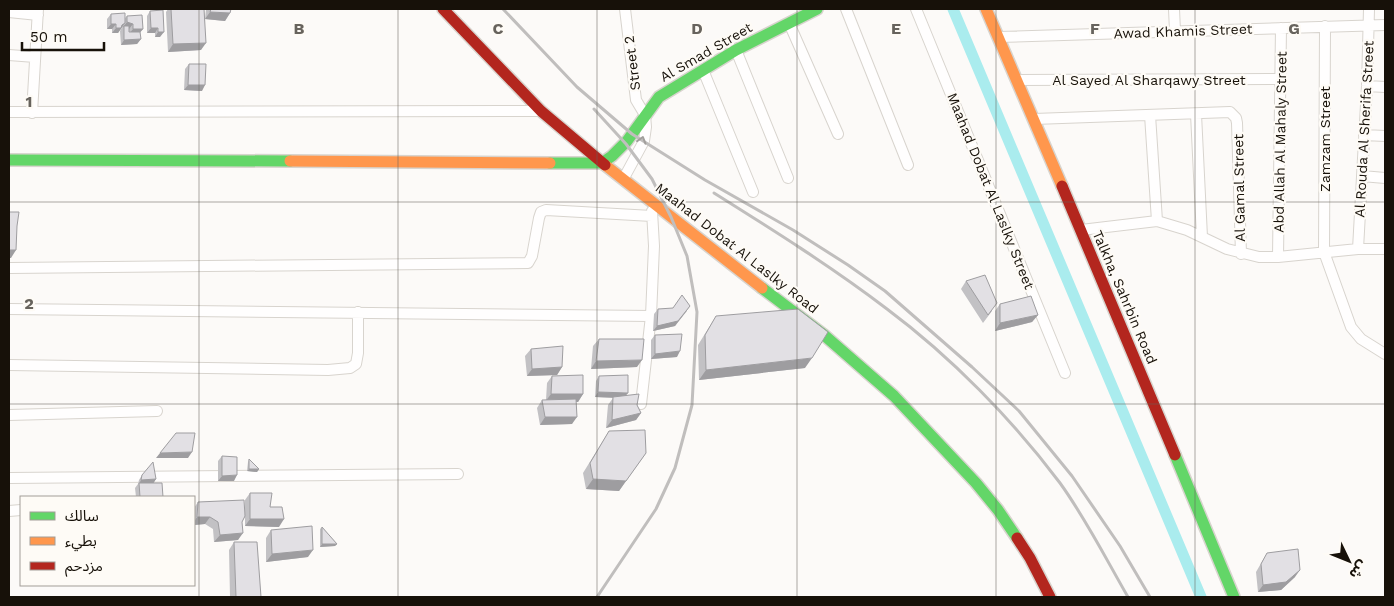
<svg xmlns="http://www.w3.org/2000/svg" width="1394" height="606" font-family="'Work Sans','Noto Sans Arabic',sans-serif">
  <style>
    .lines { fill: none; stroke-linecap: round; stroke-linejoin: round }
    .canal { stroke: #aaecee; stroke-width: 11 }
    .street-casing { stroke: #d8d4ce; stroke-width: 12 }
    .fast-casing { stroke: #d8d4ce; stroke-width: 14 }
    .slow-casing { stroke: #d8d4ce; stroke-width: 14 }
    .jam-casing { stroke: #d8d4ce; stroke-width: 14 }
    .street { stroke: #fffefe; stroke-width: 10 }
    .fast { stroke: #63d668; stroke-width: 11 }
    .slow { stroke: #ff974d; stroke-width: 11 }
    .jam { stroke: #b3261e; stroke-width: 11 }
    .rail { stroke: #c0bebd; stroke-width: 3 }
    .wall { fill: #c2c1c4 }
    .shaded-wall { fill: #9e9da0 }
    .building { fill: #e2e0e4; stroke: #9e9da0 }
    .oneway { stroke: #a29f9c }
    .grid { fill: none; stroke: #67635d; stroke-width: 1; stroke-opacity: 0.55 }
    .labels { text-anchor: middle; stroke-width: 4.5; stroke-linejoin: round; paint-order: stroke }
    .street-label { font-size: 14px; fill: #171109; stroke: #fefbf6 }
    .grid-label { font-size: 16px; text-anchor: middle; font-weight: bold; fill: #67635d; stroke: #fefbf6; stroke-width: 4.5; stroke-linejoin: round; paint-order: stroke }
  </style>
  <rect width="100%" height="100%" fill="#fcfaf8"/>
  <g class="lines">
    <path class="canal" d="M953 9 1201 597"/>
    <defs>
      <path id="street" d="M625 9 636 100 645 115 646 127 644 141 625 176
        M846 9 908 165
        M916 9 1065 373
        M1174 9 1175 31
        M9 12 38 15
        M789 23 838 134
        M1325 26 1324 252 1351 327 1361 339 1385 354
        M998 37 1385 25
        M736 50 788 178
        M9 55 35 57
        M703 70 753 192
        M1017 80 1280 79
        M1367 86 1385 87
        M9 112 541 111
        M32 113 38 9
        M1196 114 1202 237
        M1150 115 1157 221
        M1034 119 1230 112 1236 118 1237 123 1241 254
        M1364 135 1385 136
        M1362 176 1385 178
        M1081 230 1157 221 1187 230 1227 249 1259 257H1278L1358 249H1385
        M1358 249 1367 86 1369 9
        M1278 257 1281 28
        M9 268 528 263 532 256 539 218 541 212 546 210 652 216
        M9 309 651 316
        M9 365 328 370 350 368 356 364 358 353V312
        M641 404 651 316 654 246 652 211
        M9 415 157 411
        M9 478 458 474
        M9 511 21 510"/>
      <path id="fast" d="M9 160 290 161
        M550 163H602L612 156 627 141 659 97 736 50 817 9
        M762 288 824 335 894 396 976 483 998 510 1017 538
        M1175 455 1234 597"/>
      <path id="slow" d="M986 9 1062 186
        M290 161 550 163
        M605 165 762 288"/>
      <path id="jam" d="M443 9 541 111 605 165
        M1062 186 1175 455
        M1017 538 1030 558 1050 597"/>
    </defs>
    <use href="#street" class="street-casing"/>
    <use href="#fast" class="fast-casing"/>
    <use href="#slow" class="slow-casing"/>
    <use href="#jam" class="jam-casing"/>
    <use href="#street" class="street"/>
    <use href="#fast" class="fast"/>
    <use href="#slow" class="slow"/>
    <use href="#jam" class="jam"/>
    <path class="rail" d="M503 9 577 87 632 134 705 180 793 230 848 265 885 291 972 367 1019 411 1072 476 1120 546 1150 597
      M594 109 626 144 652 179 671 217 687 256 697 312 692 405 675 468 656 509 597 597
      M714 193C773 230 832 267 887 309 950 356 1013 420 1060 483 1086 519 1106 559 1128 597"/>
  </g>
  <path class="wall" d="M168 9H204L205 19 206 9H231L230 13 225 21 205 19 201 50 168 52 166 12Z
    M163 10 160 37H155V33H147V16L150 11Z
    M111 14 125 18 127 16 143 29 140 32 141 39 137 44 121 45 120 31 123 26 118 33H112V29H107V19Z
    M189 64 202 91 184 90 185 69Z
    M966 281 992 311 983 323 961 289Z
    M1000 304 1038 315 1032 322 995 331V311Z
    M658 309 687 311 675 326 653 331 654 314Z
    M716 316 805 368 699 380 698 345Z
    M655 335 677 357 651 359V340Z
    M599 339 637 367 591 369 593 346Z
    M531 349 562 367 557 375 527 376 525 356Z
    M552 376 583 394 578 402H576L572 424 540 425 537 408 542 400H546L547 383Z
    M599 376 626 395 637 405 641 413 636 420 606 428 608 405 613 398 595 397 596 381Z
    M609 431 646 453 619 491 586 489 583 473Z
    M222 456 234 481H218V461Z
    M249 459 259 469 257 472 247 471 248 462Z
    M142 475 156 479 153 483 163 497H136L135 488 138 484 139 480Z
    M250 493 270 507 279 527 245 526V517L242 522 238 540 214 542 213 529 205 524 194 525V508L198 502 245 514V500Z
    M322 527 337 544 335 546 320 547V529Z
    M271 530 308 557 266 562V538Z
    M234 542 261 597H230L229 550Z
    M1267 553 1295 577 1281 590 1258 592 1256 572Z"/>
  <path class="shaded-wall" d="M210 12 230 13 225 21 205 19Z
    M127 22 133 24 129 29 123 27Z
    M125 23 118 33H112L116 28Z
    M111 24H116L112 29H107Z
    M151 28H158L155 33H147Z
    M133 29H143L139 34H129Z
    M158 32H164L160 37H155Z
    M141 39 137 44 121 45 124 40Z
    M206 43 201 50 168 52 173 44Z
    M188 85H205L202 91 184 90Z
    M9 250H16L11 258H9Z
    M690 306 675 326 653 331 657 326Z
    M1038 315 1032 322 995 331 1000 323Z
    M680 351 677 357 651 359 655 354Z
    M812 358 805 368 699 380 706 370Z
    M642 360 637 367 591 369 596 361Z
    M562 367 557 375 527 376 532 369Z
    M598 392 628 393 624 398 595 397Z
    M551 394H583L578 402H545Z
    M641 413 636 420 606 428 612 420Z
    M545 417H577L572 424 540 425Z
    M192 452 188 458H156L160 453Z
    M249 469H259L257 472 247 471Z
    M237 475 234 481H218L222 476Z
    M156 479 153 484H139L141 480Z
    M593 479 626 481 619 491 586 489Z
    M197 517H210L205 524 194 525V522Z
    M250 519H284L279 527 245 526Z
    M243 533 238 540 214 542 220 535Z
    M322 544H337L335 546 320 547Z
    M313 550 308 557 266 562 272 554Z
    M1300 570 1295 577 1281 590 1258 592 1263 585Z"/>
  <path class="building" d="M171 9H204L206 43 173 44Z
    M211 9H231L230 13 210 12Z
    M163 10 164 32H158V28H151L150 11Z
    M125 13V23L122 25 121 28H116V24H111V14Z
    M142 15 143 29H133V24L127 22V16Z
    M124 26H129V32H140L141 39 124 40Z
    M189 64H206L205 85H188Z
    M9 212H19L17 226 16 250H9Z
    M985 275 997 303 988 315 966 281Z
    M682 295 690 306 678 321 657 326 658 309 673 308Z
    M1031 296 1038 315 1000 323V304Z
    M798 309 828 332 812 358 706 370 705 335 716 316Z
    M682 334 680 351 655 354V335Z
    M599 339H644L642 360 596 361Z
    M563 346 562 367 532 369 531 349Z
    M583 375V394H551L552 376Z
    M628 375V393L598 392 599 376Z
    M639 394 637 405 641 413 612 420 613 397Z
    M576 399 577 417H545L542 400Z
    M645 430 646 453 626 481 593 479 590 463 609 431Z
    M176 433H195L192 452 160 453Z
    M222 456 237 457V475L222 476Z
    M249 459 259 469H249Z
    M153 462 156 479 141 480 142 475Z
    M139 483H162L163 497H140Z
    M250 493H272L270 507H282L284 519H250Z
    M244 500 245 516 242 522 243 533 220 535 218 522 210 517H197L198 502Z
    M312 526 313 550 272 554 271 530Z
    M322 527 337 544H322Z
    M234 542H257L261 597H236Z
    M1298 549 1300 570 1286 582 1263 585 1261 564 1267 553Z"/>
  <defs><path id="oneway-chevron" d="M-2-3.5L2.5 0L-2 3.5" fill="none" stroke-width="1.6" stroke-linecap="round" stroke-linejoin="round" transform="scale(1.25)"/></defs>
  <use class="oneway" href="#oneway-chevron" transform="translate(642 140) rotate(-73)"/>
  <path class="grid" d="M199 9V597M398 9V597M597 9V597M797 9V597M996 9V597M1195 9V597M9 202H1385M9 404H1385"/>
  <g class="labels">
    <g class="street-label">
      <text transform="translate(1183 31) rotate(-2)" y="5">Awad Khamis Street</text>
      <text transform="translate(706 52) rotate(-30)" y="5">Al Smad Street</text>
      <text transform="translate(632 63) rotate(-97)" y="5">Street 2</text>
      <text x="1149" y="85">Al Sayed Al Sharqawy Street</text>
      <text transform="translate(1364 129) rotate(-87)" y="5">Al Rouda Al Sherifa Street</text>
      <text transform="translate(1325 139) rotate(-90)" y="5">Zamzam Street</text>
      <text transform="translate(1280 142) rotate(-89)" y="5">Abd Allah Al Mahaly Street</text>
      <text transform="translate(1239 188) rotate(-91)" y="5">Al Gamal Street</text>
      <text transform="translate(991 191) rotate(68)" y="5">Maahad Dobat Al Laslky Street</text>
      <text transform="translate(737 248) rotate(38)" y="5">Maahad Dobat Al Laslky Road</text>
      <text transform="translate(1125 297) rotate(67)" y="5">Talkha, Sahrbin Road</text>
    </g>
  </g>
  <g class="grid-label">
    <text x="299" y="34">B</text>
    <text x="498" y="34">C</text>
    <text x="697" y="34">D</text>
    <text x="896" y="34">E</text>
    <text x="1095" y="34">F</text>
    <text x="1294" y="34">G</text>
    <text x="29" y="107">1</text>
    <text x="29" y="309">2</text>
  </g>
  <rect width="1394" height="606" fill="none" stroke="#171109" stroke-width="20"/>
  <rect x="20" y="496" width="175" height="90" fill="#fefbf6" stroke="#a29d97"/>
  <rect x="30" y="512" width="25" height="8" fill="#63d668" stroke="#a29d97"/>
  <text x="65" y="521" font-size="15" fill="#171109">سالك</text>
  <rect x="30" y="537" width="25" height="8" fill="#ff974d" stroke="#a29d97"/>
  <text x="65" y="546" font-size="15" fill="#171109">بطيء</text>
  <rect x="30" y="562" width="25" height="8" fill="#b3261e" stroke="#a29d97"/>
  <text x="65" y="571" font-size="15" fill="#171109">مزدحم</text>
  <g transform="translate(1349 561) rotate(133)" stroke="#fefbf6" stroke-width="4" paint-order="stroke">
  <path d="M0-4L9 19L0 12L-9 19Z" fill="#171109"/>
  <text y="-8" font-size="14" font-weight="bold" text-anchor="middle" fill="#171109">ش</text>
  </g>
  <path d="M22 42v8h82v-8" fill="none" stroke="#171109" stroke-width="2.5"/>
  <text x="30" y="42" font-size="15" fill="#171109" stroke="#fefbf6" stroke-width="4" paint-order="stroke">50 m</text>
</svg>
